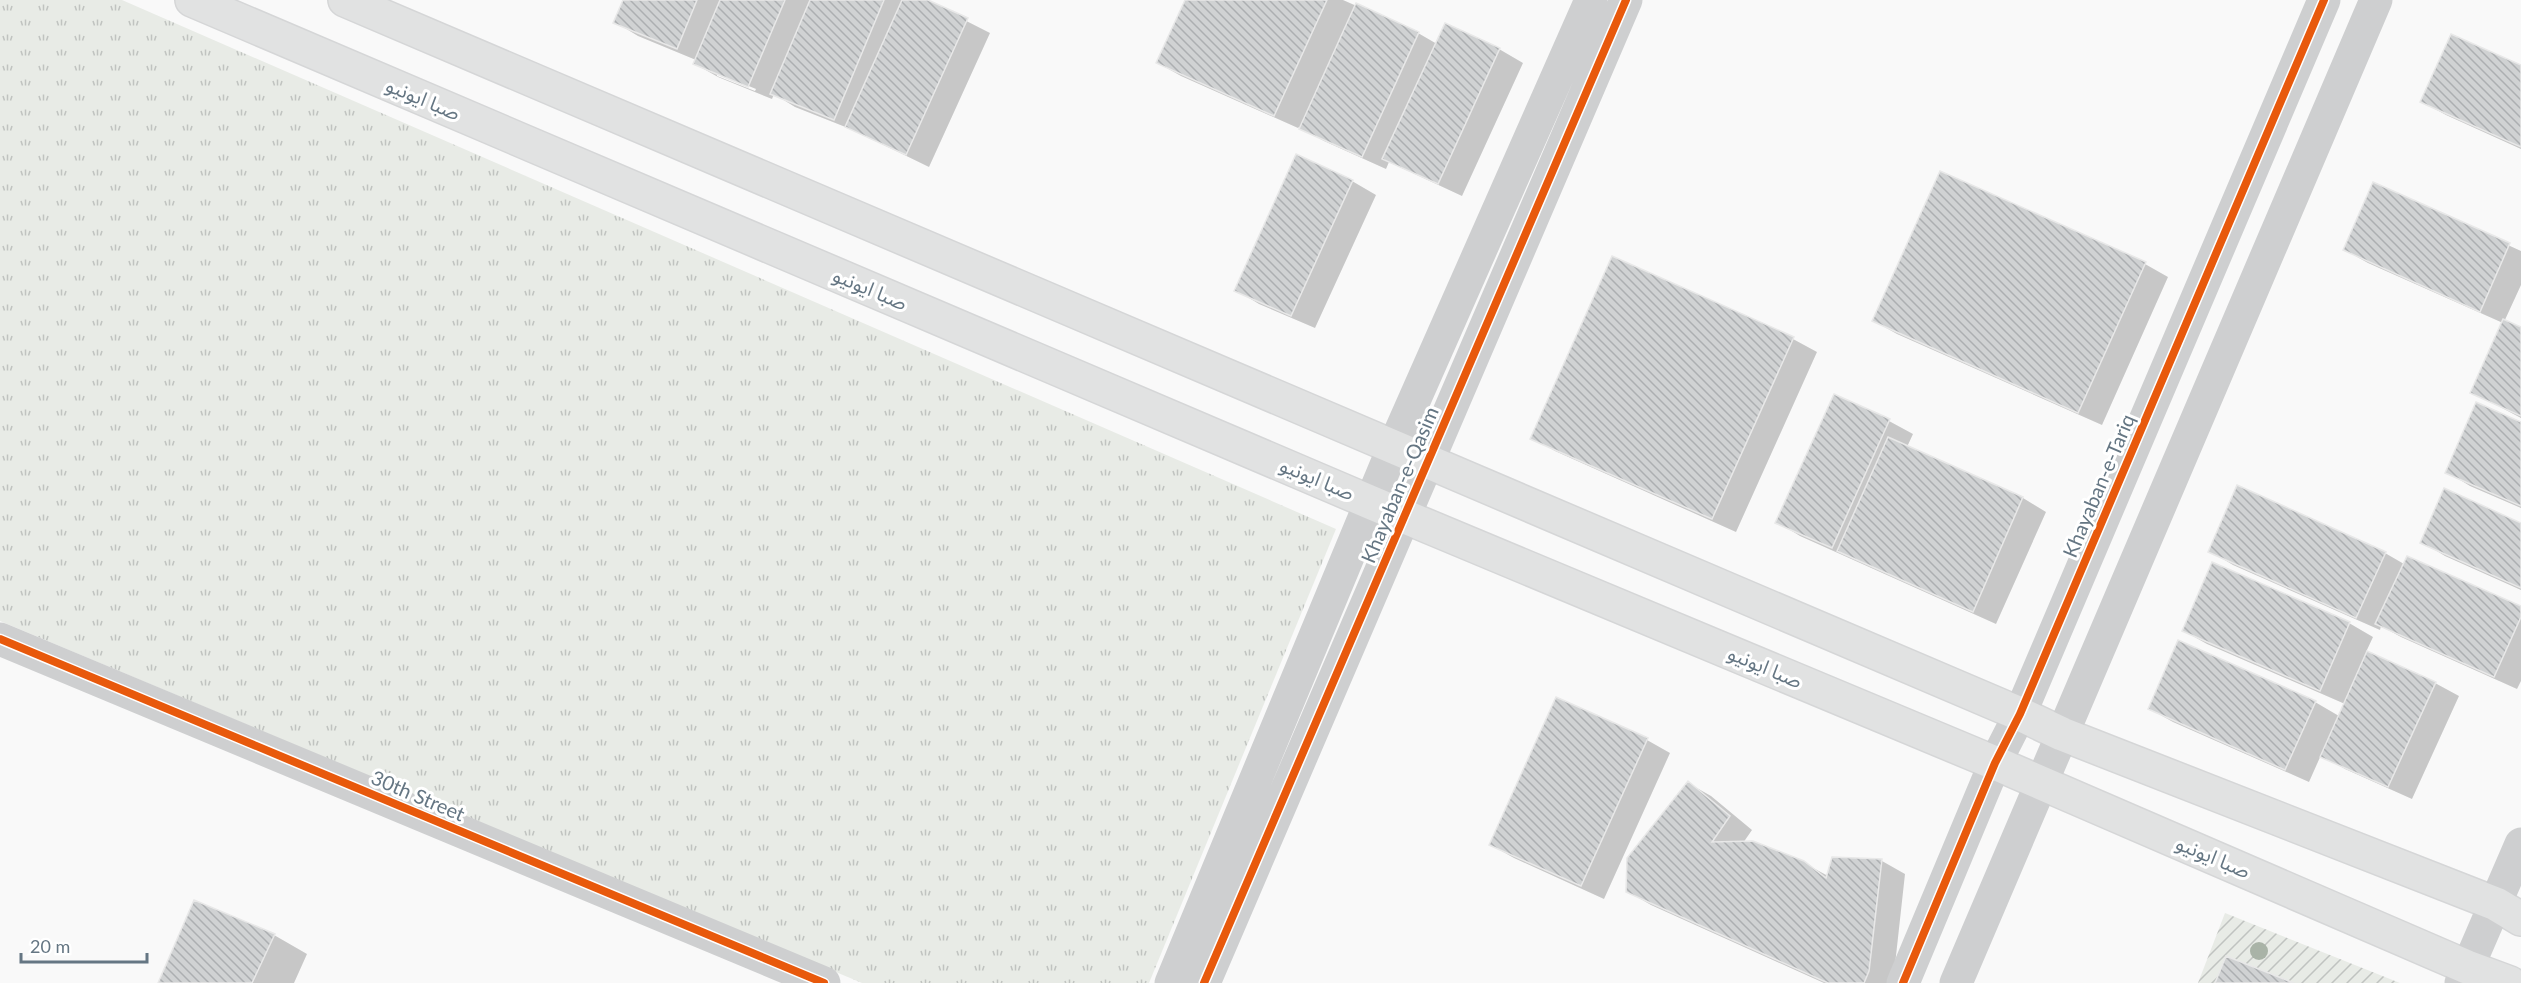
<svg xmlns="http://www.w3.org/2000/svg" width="2521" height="983" font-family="Lato,'Noto Sans Arabic',sans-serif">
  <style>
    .grass { fill: url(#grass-tufts) }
    .garden { fill: url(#garden-furrows) }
    .shadow { fill: #0003; fill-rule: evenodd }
    .building { fill: url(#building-back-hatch); stroke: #e8e8e8; stroke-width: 1.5 }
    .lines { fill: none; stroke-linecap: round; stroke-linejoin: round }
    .secondary-casing { stroke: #d5d6d7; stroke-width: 36 }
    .minor { stroke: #cecfd0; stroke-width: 33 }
    .tertiary { stroke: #cecfd0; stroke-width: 33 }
    .secondary { stroke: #e1e2e2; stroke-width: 33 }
    .cycleway-casing { stroke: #fff; stroke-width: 11 }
    .cycleway { stroke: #e8590c; stroke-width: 8 }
    .tree { fill: #a9b3a7 }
    .labels { text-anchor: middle; stroke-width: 6; stroke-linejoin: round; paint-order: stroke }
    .street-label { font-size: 20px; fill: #657683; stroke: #fff }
  </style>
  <defs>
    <pattern id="grass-tufts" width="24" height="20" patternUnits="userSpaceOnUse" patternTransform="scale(1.5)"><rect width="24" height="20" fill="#e8ebe6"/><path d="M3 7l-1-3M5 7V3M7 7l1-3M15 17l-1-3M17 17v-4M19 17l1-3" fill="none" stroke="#c0c3c0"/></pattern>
    <pattern id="garden-furrows" width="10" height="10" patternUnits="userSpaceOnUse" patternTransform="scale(1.5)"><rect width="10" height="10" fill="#e8ebe6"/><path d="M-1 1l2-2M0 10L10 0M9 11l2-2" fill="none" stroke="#c0c3c0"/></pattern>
    <pattern id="building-back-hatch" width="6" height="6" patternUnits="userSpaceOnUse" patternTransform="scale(1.5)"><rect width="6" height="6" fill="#d0d2d3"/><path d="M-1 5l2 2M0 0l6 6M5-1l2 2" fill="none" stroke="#acafb1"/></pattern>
  </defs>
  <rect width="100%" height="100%" fill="#f9f9f9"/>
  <path class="grass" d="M0 0H122L1336 529 1149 983H862L0 621Z"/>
  <path class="garden" d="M2225 913 2400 983H2198Z"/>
  <path class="shadow" d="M625 0H925L990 33 929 167 853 130 795 107 774 94 772 99 718 77 695 64 696 60 638 36 615 22ZM717 73 756 89 755 91 717 76Z
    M1186 0H1343L1418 33 1437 44 1445 25 1499 49 1523 63 1462 196 1389 162 1386 169 1324 141 1299 127 1298 128 1181 76 1158 63Z
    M2521 67V149L2446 115 2422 102Z
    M1352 181 1376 195 1315 328 1259 304 1236 290Z
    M2374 184 2521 251V285L2504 322 2521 329V418L2472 392 2503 323 2368 263 2345 250Z
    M1613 258 1793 339 1817 352 1736 532 1555 451 1532 438Z
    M2145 264 2168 277 2102 425 1897 334 1874 321Z
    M1835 396 1889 421 1913 434 1907 447 2023 498 2046 512 1996 624 1800 536 1777 522Z
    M2521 423V508L2470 486 2447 472Z
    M2521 524V590L2445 556 2422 542Z
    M2210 551 2385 553 2404 564 2521 608V681L2517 689 2401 637 2381 626 2380 630 2233 565Z
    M2349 623 2373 637 2366 652 2435 683 2459 696 2412 799 2345 769 2321 755 2309 782 2173 722 2150 709 2315 702 2339 716 2345 704 2207 644 2184 631Z
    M1647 740 1670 753 1604 899 1514 858 1491 845Z
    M1688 783 1711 796 1752 830 1743 843 1804 863 1828 876 1833 858 1882 861 1905 874 1893 983H1824L1651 905 1627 891Z
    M274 935 307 954 294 983H159Z"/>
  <path class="building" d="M623 0H697L677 49 613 23Z
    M720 0H785L748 87 693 64Z
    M810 0H884L834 120 770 94Z
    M902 0H928L968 18 906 155 845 127Z
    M1185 0H1327L1274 116 1156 63Z
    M1356 3 1419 32 1362 157 1299 129Z
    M1445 23 1500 48 1438 184 1382 159Z
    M2451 34 2521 65V147L2420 102Z
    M1296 154 1353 180 1291 316 1234 291Z
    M1940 171 2146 262 2078 413 1872 321Z
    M2373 182 2510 243 2480 312 2343 250Z
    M1612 256 1794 337 1712 519 1530 439Z
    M2503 319 2521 327V416L2470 393Z
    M1834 394 1890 419 1832 548 1775 523Z
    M2476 402 2521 422V506L2445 473Z
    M1888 437 2023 497 1973 612 1837 551Z
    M2237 485 2386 552 2356 618 2208 552Z
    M2444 488 2521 523V588L2420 543Z
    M2407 556 2521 606V617L2494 677 2375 624Z
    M2212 562 2350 622 2320 691 2182 631Z
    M2178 640 2316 701 2285 770 2148 709Z
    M2367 651 2436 682 2388 787 2320 757Z
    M1556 697 1648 738 1581 886 1489 845Z
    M1688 781 1730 816 1712 842 1753 841 1804 861 1826 878 1832 857 1882 859 1869 971 1864 983H1828L1626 892 1627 858Z
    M194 900 275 934 252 983H158Z
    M2226 956 2294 983H2215Z"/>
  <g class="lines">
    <defs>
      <path id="secondary" d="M192 0 1372 503 1995 763 2467 967 2510 983
        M345 0 2020 714 2062 734 2496 904 2521 919"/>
    </defs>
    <use href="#secondary" class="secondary-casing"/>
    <path class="minor" d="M0 639 824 983
      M1903 983 1995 763 2020 714 2324 0
      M1956 983 2376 0
      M2461 983 2521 844"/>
    <path class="tertiary" d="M1171 983 1394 446 1591 0
      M1204 983 1626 0"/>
    <use href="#secondary" class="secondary"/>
    <defs>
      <path id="cycleway" d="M0 639 824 983
        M1204 983 1626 0
        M1903 983 1995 763 2020 714 2324 0"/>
    </defs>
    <use href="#cycleway" class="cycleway-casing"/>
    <use href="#cycleway" class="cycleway"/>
  </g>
  <circle class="tree" cx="2259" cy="951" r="9"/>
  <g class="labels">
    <g class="street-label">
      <text transform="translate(423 99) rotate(23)" y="7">صبا ایونیو</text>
      <text transform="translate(870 289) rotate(23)" y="7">صبا ایونیو</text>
      <text transform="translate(1317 479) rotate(23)" y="7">صبا ایونیو</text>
      <text transform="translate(1400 485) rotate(-67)" y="7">Khayaban-e-Qasim</text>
      <text transform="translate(2099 486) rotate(-67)" y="7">Khayaban-e-Tariq</text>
      <text transform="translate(1765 667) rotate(23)" y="7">صبا ایونیو</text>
      <text transform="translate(418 796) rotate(23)" y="7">30th Street</text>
      <text transform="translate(2213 857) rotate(23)" y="7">صبا ایونیو</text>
    </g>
  </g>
  <path d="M21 953v9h126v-9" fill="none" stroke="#657683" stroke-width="3"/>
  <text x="30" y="953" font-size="18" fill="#657683" stroke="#ffffff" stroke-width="4.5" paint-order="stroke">20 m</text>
</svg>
